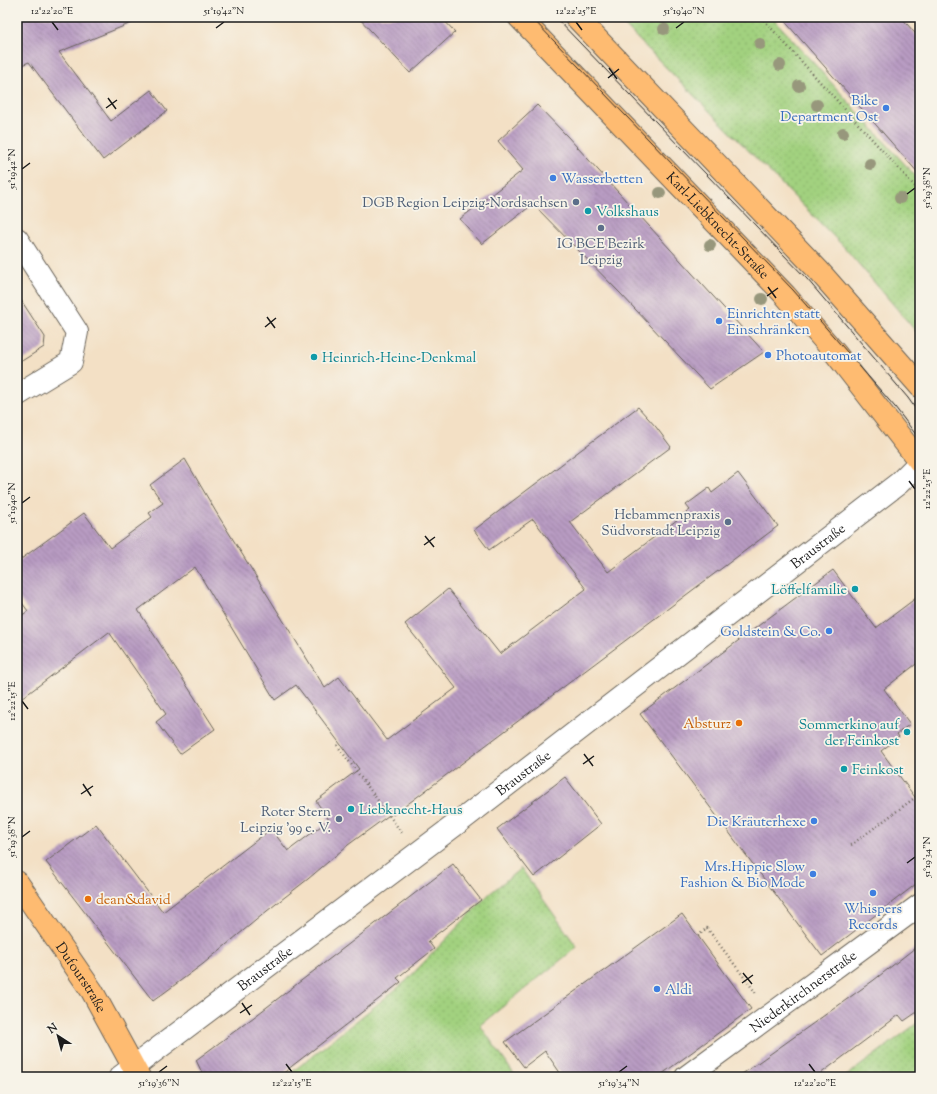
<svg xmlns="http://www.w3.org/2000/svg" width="937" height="1094" font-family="'Sorts Mill Goudy',serif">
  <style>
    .park { fill: url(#park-dots); stroke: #5f764e }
    .building { fill: url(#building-back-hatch) }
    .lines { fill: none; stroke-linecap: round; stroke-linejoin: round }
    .minor-casing { stroke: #676157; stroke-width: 24 }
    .major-casing { stroke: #676157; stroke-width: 24 }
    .path { stroke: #676157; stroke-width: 2.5; stroke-dasharray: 1 3; stroke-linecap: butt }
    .minor { stroke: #fff; stroke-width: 22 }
    .major { stroke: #febb71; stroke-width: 22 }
    .tram { stroke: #1c1c1c; stroke-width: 1 }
    .tree { fill: #97977b }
    .ticks { fill: none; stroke: #1c1c1c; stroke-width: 1.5 }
    .shop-dot { fill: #3f7fe0; stroke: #f7f3e8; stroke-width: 1.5 }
    .service-dot { fill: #5c6f8a; stroke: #f7f3e8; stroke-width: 1.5 }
    .culture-dot { fill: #0f9aa8; stroke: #f7f3e8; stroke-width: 1.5 }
    .food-dot { fill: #e8710a; stroke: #f7f3e8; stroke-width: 1.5 }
    .labels { text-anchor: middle; stroke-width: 3.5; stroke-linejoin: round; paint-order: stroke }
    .shop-label { font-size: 14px; fill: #366cbe; stroke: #f7f3e8; text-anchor: end }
    .service-label { font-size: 14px; fill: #4e5e75; stroke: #f7f3e8; text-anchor: end }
    .culture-label { font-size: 14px; fill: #0d838f; stroke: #f7f3e8; text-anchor: start }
    .street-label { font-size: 14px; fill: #1c1c1c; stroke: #f7f3e8 }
    .food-label { font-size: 14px; fill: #c56008; stroke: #f7f3e8; text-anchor: end }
    .neatline { fill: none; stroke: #1c1c1c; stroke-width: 1.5 }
    .ticks-label { font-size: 10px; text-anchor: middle; fill: #1c1c1c }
  </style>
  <defs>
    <pattern id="park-dots" width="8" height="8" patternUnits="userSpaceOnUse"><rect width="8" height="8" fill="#a2d17f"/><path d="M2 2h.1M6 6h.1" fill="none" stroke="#8bb36d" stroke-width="1.8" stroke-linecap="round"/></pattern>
    <pattern id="building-back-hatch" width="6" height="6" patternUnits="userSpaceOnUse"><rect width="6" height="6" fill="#b89bc2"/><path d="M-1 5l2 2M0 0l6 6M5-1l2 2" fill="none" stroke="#957e9d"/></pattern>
  </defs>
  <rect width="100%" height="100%" fill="#f7f3e8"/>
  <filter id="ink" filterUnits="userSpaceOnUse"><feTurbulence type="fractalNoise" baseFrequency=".025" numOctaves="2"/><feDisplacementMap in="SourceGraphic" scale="8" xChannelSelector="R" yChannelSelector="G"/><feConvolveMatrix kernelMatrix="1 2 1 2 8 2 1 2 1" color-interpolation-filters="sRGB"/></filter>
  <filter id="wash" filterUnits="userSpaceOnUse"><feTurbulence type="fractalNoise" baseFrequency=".012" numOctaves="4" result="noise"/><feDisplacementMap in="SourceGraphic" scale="16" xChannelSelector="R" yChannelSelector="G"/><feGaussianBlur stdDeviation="0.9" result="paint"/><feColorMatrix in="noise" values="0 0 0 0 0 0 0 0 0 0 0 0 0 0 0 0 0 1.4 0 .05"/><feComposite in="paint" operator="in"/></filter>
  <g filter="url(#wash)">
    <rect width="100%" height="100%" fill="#f3e0c5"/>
    <path class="park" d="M616 17H772L920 181V336L845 248Z
      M521 868 577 947 480 1025 516 1077H286L405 982 488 895Z
      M920 1021V1077H845Z"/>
    <g id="blocks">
      <path class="building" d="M17 17H144V18L59 52 111 121 151 90 167 111 103 160 29 62 17 67Z
        M358 17H441L455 32 410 73Z
        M781 17H901L920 39V175Z
        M537 105 567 136 764 352 710 389 620 293 533 204 482 244 460 219 523 170 498 141Z
        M17 294 45 337 44 347 17 364Z
        M638 407 656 427 671 447 570 522 608 572 690 510 686 505 709 488 712 493 738 473 778 526 393 815 392 813 348 845 308 879 267 911 203 964 153 1001 46 862 96 824 163 912 271 829 288 851 329 820 316 801 359 769 296 685 275 700 195 567 138 610 215 729 180 754 156 722 166 714 109 632 17 702V619L28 611 17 596V562L84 513 110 548 152 517 149 513 163 503 150 485 185 459 216 512 325 688 339 677 387 740 456 688 405 624 448 589 500 654 586 589 533 519 489 550 474 530Z
        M833 570 876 628 920 595V661L884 689 910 724 897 734 899 737 881 751 920 804V881L822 956 640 714Z
        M565 777 601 824 534 877 497 829Z
        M453 864 481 900 428 941 434 949 397 978 401 982 292 1066 279 1077H204L196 1060 254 1017Z
        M682 914 751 1009 658 1077H563L545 1051 524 1067 505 1042Z
        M920 944V1010L904 1021 899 1015 816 1077H738L874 980Z"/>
    </g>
  </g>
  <g filter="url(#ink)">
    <use href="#blocks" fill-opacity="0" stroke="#676157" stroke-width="1"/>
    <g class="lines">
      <defs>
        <g id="minor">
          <path d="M17 239 77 332 71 362 17 395"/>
          <path id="s1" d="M120 1077 463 819 899 483 920 462"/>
          <path id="s2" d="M686 1077 920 905"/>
        </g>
        <g id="major">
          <path id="s3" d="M519 17 785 295 836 354 920 462"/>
          <path d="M576 17 818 270 920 386"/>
          <path id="s4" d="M17 882 92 991 139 1077"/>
        </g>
      </defs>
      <use href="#minor" class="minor-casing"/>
      <use href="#major" class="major-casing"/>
      <path class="path" d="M761 17 920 192
        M337 745 402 833
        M851 845 920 794
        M698 936 707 928 756 993"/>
      <use href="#minor" class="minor"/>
      <use href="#major" class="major"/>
      <path class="tram" d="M531 17 793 290 895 407 920 440
        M555 17 807 279 908 398 920 415"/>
    </g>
    <g class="tree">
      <circle cx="664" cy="29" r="6"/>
      <circle cx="760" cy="44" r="6"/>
      <circle cx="780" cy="65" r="6"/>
      <circle cx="799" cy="86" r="6"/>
      <circle cx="817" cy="105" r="6"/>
      <circle cx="843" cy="133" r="6"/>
      <circle cx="870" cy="164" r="6"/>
      <circle cx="660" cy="193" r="6"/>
      <circle cx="900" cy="198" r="6"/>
      <circle cx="710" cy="245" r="6"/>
      <circle cx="762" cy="299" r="6"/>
    </g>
  </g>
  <path class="ticks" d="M52 22 58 30M576 22 582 30M216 28 224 22M676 28 684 22M609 68 617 79M608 78 619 69M108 98 116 109M106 108 117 100M22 169 30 163M907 194 915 188M768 287 776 298M767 296 778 288M267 317 275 328M265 327 276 318M909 481 915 489M22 503 30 497M425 536 434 547M424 545 435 537M22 701 28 709M584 754 593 766M583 764 594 756M83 784 91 796M81 794 93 786M22 837 30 831M907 863 915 857M743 973 752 984M742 983 753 975M242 1003 250 1015M240 1013 252 1005M286 1064 292 1072M809 1064 815 1072M159 1072 167 1066M619 1072 627 1066"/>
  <g class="shop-dot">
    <circle cx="886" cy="108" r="4"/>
    <circle cx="553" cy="178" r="4"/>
    <circle cx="719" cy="321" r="4"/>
    <circle cx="768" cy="355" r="4"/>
    <circle cx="829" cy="631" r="4"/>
    <circle cx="814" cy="821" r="4"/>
    <circle cx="813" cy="874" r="4"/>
    <circle cx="873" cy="893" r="4"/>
    <circle cx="657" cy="989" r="4"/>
  </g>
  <g class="service-dot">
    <circle cx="576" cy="202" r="4"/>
    <circle cx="601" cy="228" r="4"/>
    <circle cx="728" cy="522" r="4"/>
    <circle cx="339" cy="819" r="4"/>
  </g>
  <g class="culture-dot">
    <circle cx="588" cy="211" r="4"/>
    <circle cx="314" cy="357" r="4"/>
    <circle cx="855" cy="589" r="4"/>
    <circle cx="907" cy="732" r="4"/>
    <circle cx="844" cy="769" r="4"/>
    <circle cx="351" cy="809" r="4"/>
  </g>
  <g class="food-dot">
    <circle cx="739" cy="723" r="4"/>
    <circle cx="88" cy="899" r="4"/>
  </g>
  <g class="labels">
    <g class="shop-label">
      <text x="878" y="105">Bike<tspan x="878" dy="16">Department Ost</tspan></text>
      <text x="561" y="183" text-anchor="start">Wasserbetten</text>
      <text x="727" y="318" text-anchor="start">Einrichten statt<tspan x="727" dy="16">Einschränken</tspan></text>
      <text x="776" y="360" text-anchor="start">Photoautomat</text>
      <text x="821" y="636">Goldstein &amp; Co.</text>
      <text x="806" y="826">Die Kräuterhexe</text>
      <text x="805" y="871">Mrs.Hippie Slow<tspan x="805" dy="16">Fashion &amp; Bio Mode</tspan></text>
      <text x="873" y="913" text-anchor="middle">Whispers<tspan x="873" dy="16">Records</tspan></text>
      <text x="665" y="994" text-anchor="start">Aldi</text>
    </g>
    <g class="service-label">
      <text x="568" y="207">DGB Region Leipzig-Nordsachsen</text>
      <text x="601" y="248" text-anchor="middle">IG BCE Bezirk<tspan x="601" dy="16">Leipzig</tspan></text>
      <text x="720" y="519">Hebammenpraxis<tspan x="720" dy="16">Südvorstadt Leipzig</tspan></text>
      <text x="331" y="816">Roter Stern<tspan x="331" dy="16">Leipzig ’99 e. V.</tspan></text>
    </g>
    <g class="culture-label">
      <text x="596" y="216">Volkshaus</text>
      <text x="322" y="362">Heinrich-Heine-Denkmal</text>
      <text x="847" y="594" text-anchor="end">Löffelfamilie</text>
      <text x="899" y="729" text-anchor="end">Sommerkino auf<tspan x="899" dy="16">der Feinkost</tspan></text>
      <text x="852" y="774">Feinkost</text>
      <text x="359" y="814">Liebknecht-Haus</text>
    </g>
    <g class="street-label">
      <text dy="5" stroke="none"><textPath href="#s3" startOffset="288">Karl-Liebknecht-Straße</textPath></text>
      <text dy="5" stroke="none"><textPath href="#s1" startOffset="877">Braustraße</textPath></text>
      <text dy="5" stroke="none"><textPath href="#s1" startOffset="505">Braustraße</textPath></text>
      <text dy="5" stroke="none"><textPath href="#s1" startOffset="181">Braustraße</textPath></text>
      <text dy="5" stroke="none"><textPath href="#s4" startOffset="115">Dufourstraße</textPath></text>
      <text dy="5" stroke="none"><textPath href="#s2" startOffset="145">Niederkirchnerstraße</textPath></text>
    </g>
    <g class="food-label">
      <text x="731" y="728">Absturz</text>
      <text x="96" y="904" text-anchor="start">dean&amp;david</text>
    </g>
  </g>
  <rect width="937" height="1094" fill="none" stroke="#f7f3e8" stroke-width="44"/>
  <g transform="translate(58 1036) rotate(324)" stroke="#f7f3e8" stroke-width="3" paint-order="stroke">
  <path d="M0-3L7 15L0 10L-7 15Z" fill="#1c1c1c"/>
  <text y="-6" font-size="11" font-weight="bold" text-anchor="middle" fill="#1c1c1c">N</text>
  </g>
  <rect x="22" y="22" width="893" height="1050" class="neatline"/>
  <g class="ticks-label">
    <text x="52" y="14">12°22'20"E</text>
    <text x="224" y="14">51°19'42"N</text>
    <text x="576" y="14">12°22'25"E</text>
    <text x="684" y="14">51°19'40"N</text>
    <text transform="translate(11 169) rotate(-90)" y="4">51°19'42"N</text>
    <text transform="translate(926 188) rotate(-90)" y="4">51°19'38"N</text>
    <text transform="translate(926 489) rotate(-90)" y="4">12°22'25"E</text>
    <text transform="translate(11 503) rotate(-90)" y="4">51°19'40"N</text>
    <text transform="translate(11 701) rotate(-90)" y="4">12°22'15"E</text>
    <text transform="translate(11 837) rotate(-90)" y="4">51°19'38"N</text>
    <text transform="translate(926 857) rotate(-90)" y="4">51°19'34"N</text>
    <text x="159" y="1086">51°19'36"N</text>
    <text x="292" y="1086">12°22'15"E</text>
    <text x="619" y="1086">51°19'34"N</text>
    <text x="815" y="1086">12°22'20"E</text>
  </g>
</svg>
